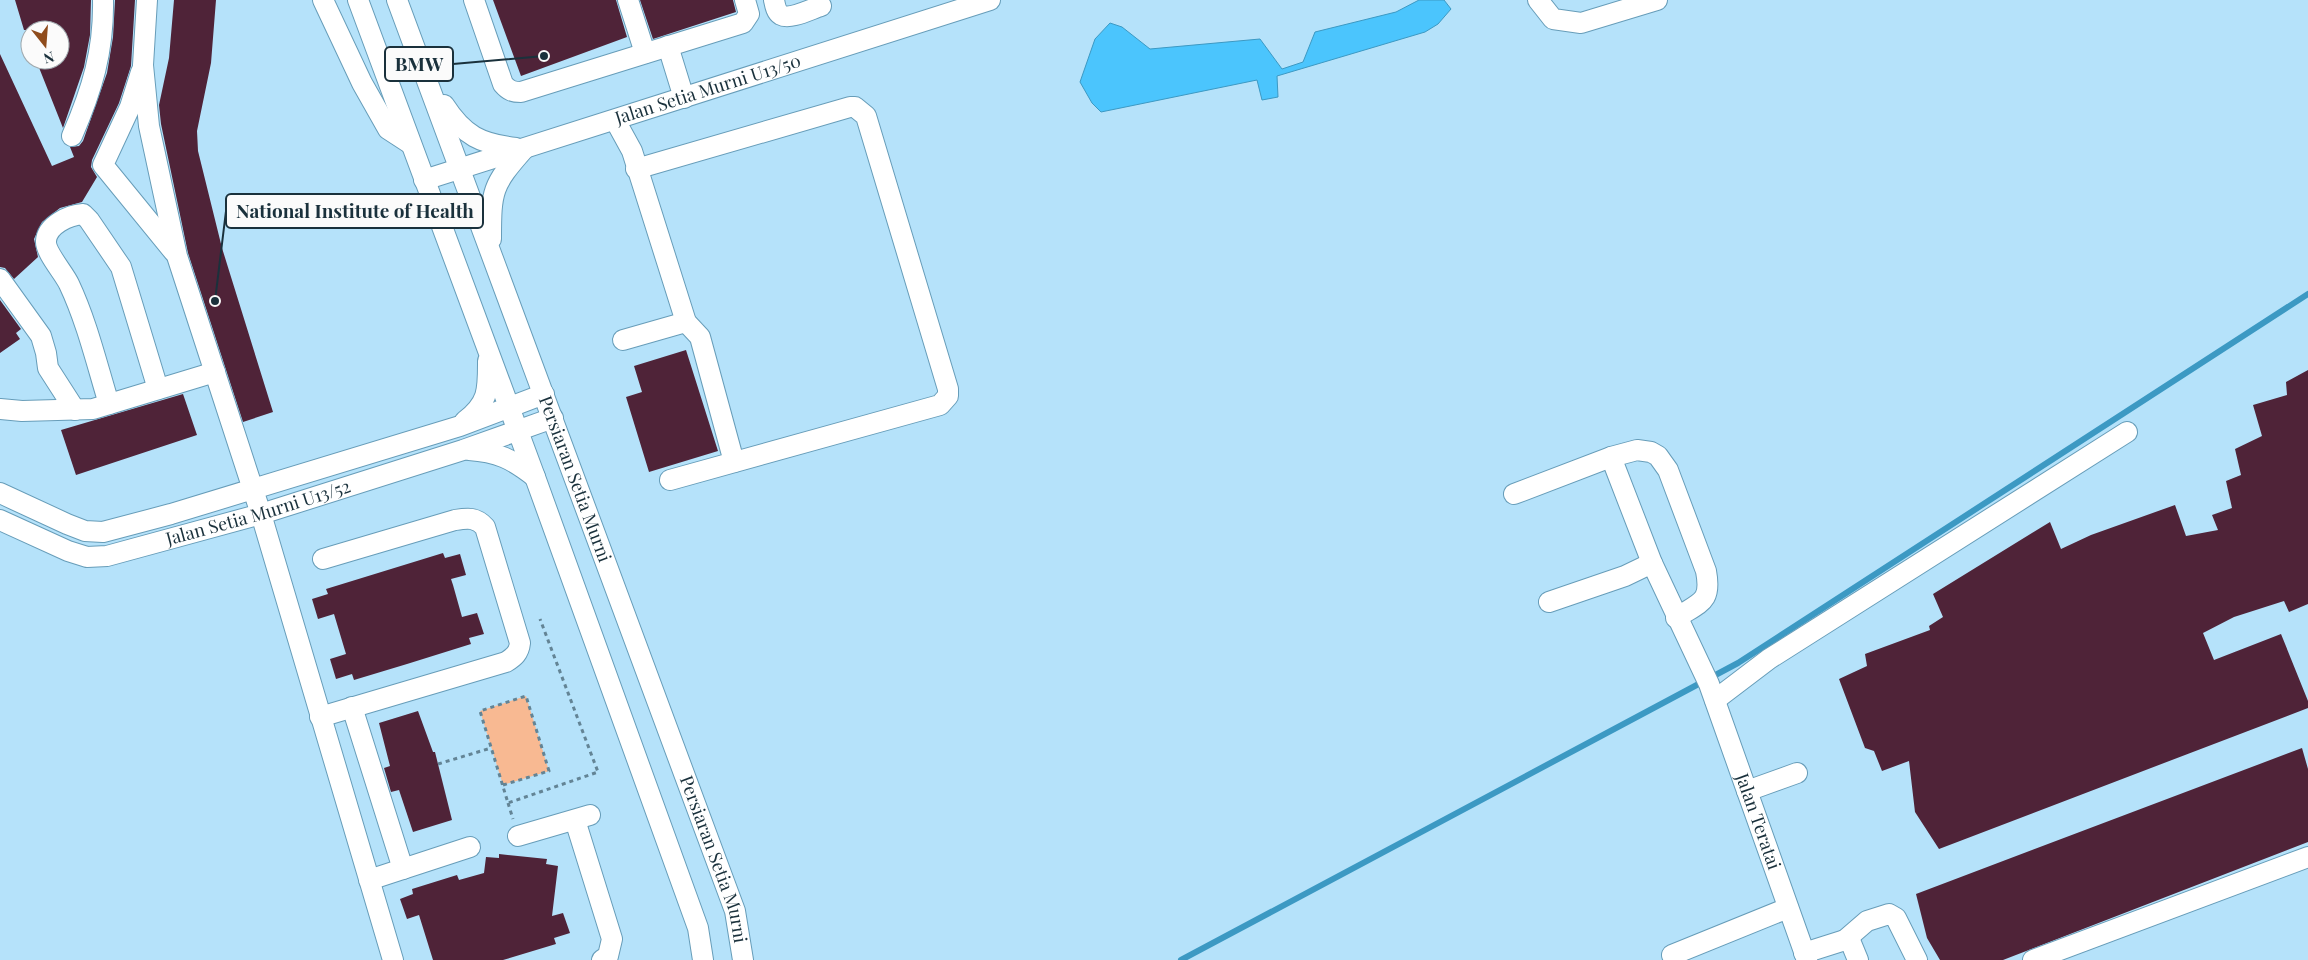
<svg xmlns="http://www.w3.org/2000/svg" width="2308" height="960" font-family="'Playfair Display',serif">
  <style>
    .green { fill: #f8b992 }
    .water { fill: #4bc5fd; stroke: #3c99c3 }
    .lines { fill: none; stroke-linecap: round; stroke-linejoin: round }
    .stream { stroke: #3c99c3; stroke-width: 6 }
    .building { fill: #4f2338 }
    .minor-casing { stroke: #679db9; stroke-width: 22 }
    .path { stroke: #638495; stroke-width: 3; stroke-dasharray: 4 4; stroke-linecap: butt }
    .minor { stroke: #fff; stroke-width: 20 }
    .labels { text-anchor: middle; stroke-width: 5; stroke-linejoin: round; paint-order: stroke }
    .street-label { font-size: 18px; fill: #1a313c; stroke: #fbfbfb }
    .leader { fill: none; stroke: #1a313c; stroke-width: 2 }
    .callout-dot { fill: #1a313c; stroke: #fbfbfb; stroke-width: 2 }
    .callout { fill: #fbfbfb; stroke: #1a313c; stroke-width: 2 }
    .callout-label { font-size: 19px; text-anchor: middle; font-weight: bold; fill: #1a313c }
  </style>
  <rect width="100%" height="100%" fill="#b5e2fa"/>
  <path class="green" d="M526 696 549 771 503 785 480 711Z"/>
  <path class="water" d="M1419 0H1444L1451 9 1438 24 1425 32 1277 76 1278 97 1262 100 1257 80 1101 112 1092 103 1080 82 1095 39 1110 23 1122 27 1150 49 1260 39 1282 69 1303 62 1315 32 1396 12Z"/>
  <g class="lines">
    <path class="stream" d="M1181 960 1738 663 2308 294"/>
  </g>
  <path class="building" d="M15 0H91L90 35 84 67 63 128 36 60H60V30H24Z
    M115 0H135L131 66 119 103 92 160 91 167 97 177 82 202 60 208 42 222 34 239 38 257 14 279 5 268 0 267V54L52 166 74 157 70 147 79 146 83 141 107 73 113 37Z
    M174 0H216L211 63 197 131 198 151 222 248 273 412 243 422 188 253 161 124 159 105 169 58Z
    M493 0H616L627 37 521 76Z
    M640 0H733L736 12 653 39Z
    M0 300 21 329 16 333 20 339 0 353Z
    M686 350 718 451 649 472 626 397 642 392 634 366Z
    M2308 370V604L2289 612 2284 601 2234 617 2203 633 2214 660 2281 634 2308 701V708L1939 849 1915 812 1909 761 1882 771 1874 751 1865 748 1839 679 1867 666 1865 654 1930 630 1929 626 1943 617 1933 594 2050 522 2061 549 2091 535 2175 505 2186 536 2218 530 2212 515 2232 508 2226 481 2241 475 2235 449 2262 436 2253 405 2287 395 2286 382Z
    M183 394 197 435 76 475 61 430Z
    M443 553 445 558 460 554 466 575 451 579 453 585 462 617 477 613 484 634 469 638 471 644 407 664 354 680 352 674 336 679 330 659 346 654 334 614 318 619 312 599 328 594 326 589Z
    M418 711 433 752H435L452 820 413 832 399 790 391 792 384 768 390 766 379 723Z
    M2302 748 2308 769V842L2003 960H1940L1927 938 1916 894Z
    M499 854 547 859 546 864 558 866 552 916 563 913 570 933 554 938 556 944 503 960H433L419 915 407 919 400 899 413 894 412 889 457 875 459 880 484 873 486 857 499 858Z"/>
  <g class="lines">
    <defs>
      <g id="minor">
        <path d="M147 0 143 65 149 126 177 256 261 514 393 960"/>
        <path d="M323 0 362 83 388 129 411 144"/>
        <path d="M358 0 535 477 698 928 703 960"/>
        <path id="s1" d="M397 0 735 911 743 960"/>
        <path d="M474 0 503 84C509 91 513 92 521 92L743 23 749 14 745 0"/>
        <path d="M628 0 645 53"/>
        <path d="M774 0C775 5 776 12 781 15 790 20 811 9 821 6"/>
        <path d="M1538 0 1553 19 1581 23 1657 0"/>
        <path d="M668 46 684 98"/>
        <path d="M141 72 130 107 103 165 174 252"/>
        <path d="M444 105C464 136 481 144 516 148"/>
        <path d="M615 120 632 151 686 322 700 337 734 462"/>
        <path d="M72 136C92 90 104 51 103 0"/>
        <path d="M636 169 850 107H855L866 116 948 389V396L940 405 670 480"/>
        <path id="s2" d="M424 180 990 0"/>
        <path d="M491 239C491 191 492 185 524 149"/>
        <path d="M0 279 41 336 46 353 48 368 75 410"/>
        <path d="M623 340 686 322"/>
        <path d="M109 404C97 365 87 322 69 284 64 273 45 252 46 241 47 225 69 215 83 214L89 220 121 267 158 389"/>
        <path d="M0 409 22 411 93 409 215 372"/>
        <path d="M465 421C489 403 488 389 488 361"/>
        <path d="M469 450C498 452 512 459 535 477"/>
        <path d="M1611 457 1652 563"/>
        <path d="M0 493 67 524 85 531 103 532 171 514 460 426 544 394"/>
        <path d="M1514 494 1611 457 1637 450 1651 452 1658 456 1668 470 1706 571C1712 603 1700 602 1676 618"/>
        <path id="s3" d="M0 520 68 551 87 557 107 556 261 514 463 450 553 418"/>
        <path id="s4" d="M1549 602 1625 576 1652 563 1709 684 1807 960"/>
        <path d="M1715 700 1769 659 2127 432"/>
        <path d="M352 707 403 869"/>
        <path d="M320 717 506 662C514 657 519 653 520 643L485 527C476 517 468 518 455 520L323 559"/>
        <path d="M1747 791 1797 773"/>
        <path d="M575 820 612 939 608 956 602 960"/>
        <path d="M518 836 590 815"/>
        <path d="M369 880 470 847"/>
        <path d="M1845 940 1867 921 1889 914 1896 918 1917 960"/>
        <path d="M1804 953 1845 940 1851 943 1858 960"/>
        <path d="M1672 955 1788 908"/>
        <path d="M2033 960 2308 857"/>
      </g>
    </defs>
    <use href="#minor" class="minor-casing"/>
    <path class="path" d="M438 764 491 748
      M503 785 549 771 526 696 480 711 508 803 598 772 540 619
      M508 803 513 819"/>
    <use href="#minor" class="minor"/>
  </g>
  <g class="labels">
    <g class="street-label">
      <text dy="6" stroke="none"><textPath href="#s2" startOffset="298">Jalan Setia Murni U13/50</textPath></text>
      <text dy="6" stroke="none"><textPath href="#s1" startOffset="511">Persiaran Setia Murni</textPath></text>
      <text dy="6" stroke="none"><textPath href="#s3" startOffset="272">Jalan Setia Murni U13/52</textPath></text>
      <text dy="6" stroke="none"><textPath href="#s4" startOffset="390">Jalan Teratai</textPath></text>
      <text dy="6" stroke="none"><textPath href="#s1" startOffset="916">Persiaran Setia Murni</textPath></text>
    </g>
  </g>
  <path class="leader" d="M544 56L453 64M215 301L226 211"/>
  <g class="callout-dot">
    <circle cx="544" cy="56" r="5"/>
    <circle cx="215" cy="301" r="5"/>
  </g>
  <g class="callout">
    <rect x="385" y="47" width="68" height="34" rx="5"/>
    <rect x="226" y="194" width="257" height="34" rx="5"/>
  </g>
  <g class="callout-label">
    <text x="419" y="71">BMW</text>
    <text x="355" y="218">National Institute of Health</text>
  </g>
  <g transform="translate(45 45) rotate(163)"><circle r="24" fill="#fbfbfb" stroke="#a1aaaf"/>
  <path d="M0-4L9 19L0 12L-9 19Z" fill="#8f4c1c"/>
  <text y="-8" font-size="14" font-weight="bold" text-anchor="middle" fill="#1a313c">N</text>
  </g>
</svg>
